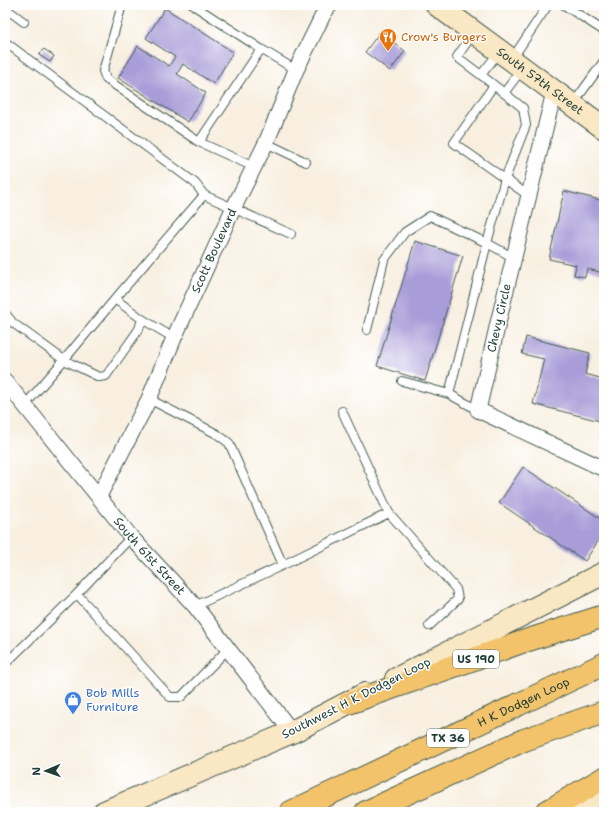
<svg xmlns="http://www.w3.org/2000/svg" width="609" height="817" font-family="'Shantell Sans',sans-serif">
  <style>
    .building { fill: #a89dd8 }
    .lines { fill: none; stroke-linecap: round; stroke-linejoin: round }
    .lane-casing { stroke: #40584e; stroke-width: 10 }
    .street-casing { stroke: #40584e; stroke-width: 17 }
    .secondary-casing { stroke: #40584e; stroke-width: 24 }
    .highway-casing { stroke: #40584e; stroke-width: 24 }
    .lane { stroke: #fff; stroke-width: 8 }
    .street { stroke: #fff; stroke-width: 15 }
    .secondary { stroke: #fae7c3; stroke-width: 22 }
    .highway { stroke: #f2c36a; stroke-width: 22 }
    .labels { text-anchor: middle; stroke-width: 3; stroke-linejoin: round; paint-order: stroke }
    .shield { fill: #fff; stroke: #627771; stroke-width: 1 }
    .shield-label { font-size: 11px; font-weight: bold; fill: #1f3d34 }
    .food-label { font-size: 12px; fill: #c56008; stroke: #fff; text-anchor: start }
    .street-label { font-size: 12px; fill: #1f3d34; stroke: #fff }
    .shop-label { font-size: 12px; fill: #366cbe; stroke: #fff; text-anchor: start }
  </style>
  <rect width="100%" height="100%" fill="#fff"/>
  <filter id="ink" filterUnits="userSpaceOnUse"><feTurbulence type="fractalNoise" baseFrequency=".025" numOctaves="2"/><feDisplacementMap in="SourceGraphic" scale="8" xChannelSelector="R" yChannelSelector="G"/><feConvolveMatrix kernelMatrix="1 2 1 2 8 2 1 2 1" color-interpolation-filters="sRGB"/></filter>
  <filter id="wash" filterUnits="userSpaceOnUse"><feTurbulence type="fractalNoise" baseFrequency=".012" numOctaves="4" result="noise"/><feDisplacementMap in="SourceGraphic" scale="16" xChannelSelector="R" yChannelSelector="G"/><feGaussianBlur stdDeviation="0.9" result="paint"/><feColorMatrix in="noise" values="0 0 0 0 0 0 0 0 0 0 0 0 0 0 0 0 0 1.4 0 .05"/><feComposite in="paint" operator="in"/></filter>
  <g filter="url(#wash)">
    <rect width="100%" height="100%" fill="#f8efe0"/>
    <g id="blocks">
      <path class="building" d="M165 8 233 52 214 84 183 64 177 74 206 93 188 122 118 78 138 46 169 66 175 57 146 38Z
        M380 32 405 51 390 71 365 52Z
        M44 49 54 56 50 62 39 55Z
        M564 191 604 201V273L587 269 585 277 574 275 576 265 549 259Z
        M415 241 463 256 425 381 377 366Z
        M526 337 590 353 585 374 604 379V422L533 404 544 359 522 354Z
        M523 467 604 521V532L585 561 499 503Z"/>
    </g>
  </g>
  <g filter="url(#ink)">
    <use href="#blocks" fill-opacity="0" stroke="#40584e" stroke-width="1"/>
    <g class="lines">
      <defs>
        <path id="lane" d="M122 5 103 71 106 79 199 142 254 167
          M193 5 261 49 296 70
          M564 5 604 31
          M5 8 24 22
          M474 32 457 57 481 75 499 52
          M5 42 195 183 204 195 291 234
          M512 59 548 5
          M481 75 504 93 522 69
          M504 93 523 108 526 125 505 179 529 196
          M573 104 604 61
          M199 142 261 49
          M266 143 306 162
          M5 313 13 323 64 360 115 299
          M142 319 115 299 204 195
          M367 330 384 260 405 232 430 216 487 243 505 179 454 143 494 85
          M402 381 449 394
          M149 399 217 434 229 443 283 565
          M25 405 64 360 99 377 106 376 139 329 142 319 174 338
          M478 410 449 394 487 243 514 258
          M389 513 456 589 458 599 429 626
          M131 537 77 594 170 697H181L228 649
          M195 606 283 565 389 513 342 411
          M5 664 77 594"/>
        <g id="street">
          <path d="M554 92 498 323 478 410 604 469"/>
          <path id="s1" d="M5 381 131 537 195 606 292 732"/>
          <path id="s2" d="M99 496 149 399 174 338 233 209 266 143 296 70 324 13 330 5"/>
        </g>
        <g id="secondary">
          <path id="s3" d="M437 5 604 128"/>
          <path d="M396 679 604 573"/>
          <path d="M104 812 292 732 365 694"/>
          <path d="M576 812 604 800"/>
        </g>
        <g id="highway">
          <path d="M349 703 522 642 604 616"/>
          <path id="s4" d="M291 812 604 664"/>
          <path d="M366 812 524 740 604 712"/>
          <path d="M546 812 604 778"/>
        </g>
      </defs>
      <use href="#lane" class="lane-casing"/>
      <use href="#street" class="street-casing"/>
      <use href="#secondary" class="secondary-casing"/>
      <use href="#highway" class="highway-casing"/>
      <use href="#lane" class="lane"/>
      <use href="#street" class="street"/>
      <use href="#secondary" class="secondary"/>
      <use href="#highway" class="highway"/>
    </g>
  </g>
  <defs>
    <symbol id="restaurant-pin" viewBox="-11 -11 22 30"><path d="M0 17L-7.5 6A9.5 9.5 0 1 1 7.5 6Z" fill="#e8710a" stroke="#fff"/><path d="M-5-6h1v4h1v-4h1v4h1v-4h1v5L-1.5 .5V6h-2V.5L-5-1ZM5-6V6H3V1.5H1.5Q1.5-4 5-6Z" fill="#fff"/></symbol>
    <symbol id="shop-pin" viewBox="-11 -11 22 30"><path d="M0 17L-7.5 6A9.5 9.5 0 1 1 7.5 6Z" fill="#3f7fe0" stroke="#fff"/><path d="M-5-2.5h2.3a2.7 3.5 0 0 1 5.4 0H5L5.5 6h-11ZM-1.5-2.5h3a1.5 2.3 0 0 0-3 0Z" fill="#fff"/></symbol>
  </defs>
  <g fill-rule="evenodd">
    <use href="#restaurant-pin" x="378" y="27" width="20" height="27"/>
    <use href="#shop-pin" x="63" y="690" width="20" height="27"/>
  </g>
  <g class="labels">
    <g class="shield">
      <rect x="453" y="650" width="46" height="18" rx="3"/>
      <rect x="427" y="729" width="42" height="18" rx="3"/>
    </g>
    <g class="shield-label">
      <text x="476" y="663">US 190</text>
      <text x="448" y="742">TX 36</text>
    </g>
    <g class="food-label">
      <text x="401" y="41">Crow's Burgers</text>
    </g>
    <g class="street-label">
      <text dy="4" stroke="none"><textPath href="#s3" startOffset="128">South 57th Street</textPath></text>
      <text dy="4" stroke="none"><textPath href="#s2" startOffset="271">Scott Boulevard</textPath></text>
      <text transform="translate(499 318) rotate(-77)" y="4">Chevy Circle</text>
      <text dy="4" stroke="none"><textPath href="#s1" startOffset="227">South 61st Street</textPath></text>
      <text transform="translate(356 698) rotate(-27)" y="4">Southwest H K Dodgen Loop</text>
      <text dy="4" stroke="none"><textPath href="#s4" startOffset="257">H K Dodgen Loop</textPath></text>
    </g>
    <g class="shop-label">
      <text x="86" y="697">Bob Mills<tspan x="86" dy="14">Furniture</tspan></text>
    </g>
  </g>
  <rect width="609" height="817" fill="none" stroke="#fff" stroke-width="20"/>
  <g transform="translate(46 771) rotate(268)" stroke="#ffffff" stroke-width="3" paint-order="stroke">
  <path d="M0-3L7 15L0 10L-7 15Z" fill="#1f3d34"/>
  <text y="-6" font-size="11" font-weight="bold" text-anchor="middle" fill="#1f3d34">N</text>
  </g>
</svg>
